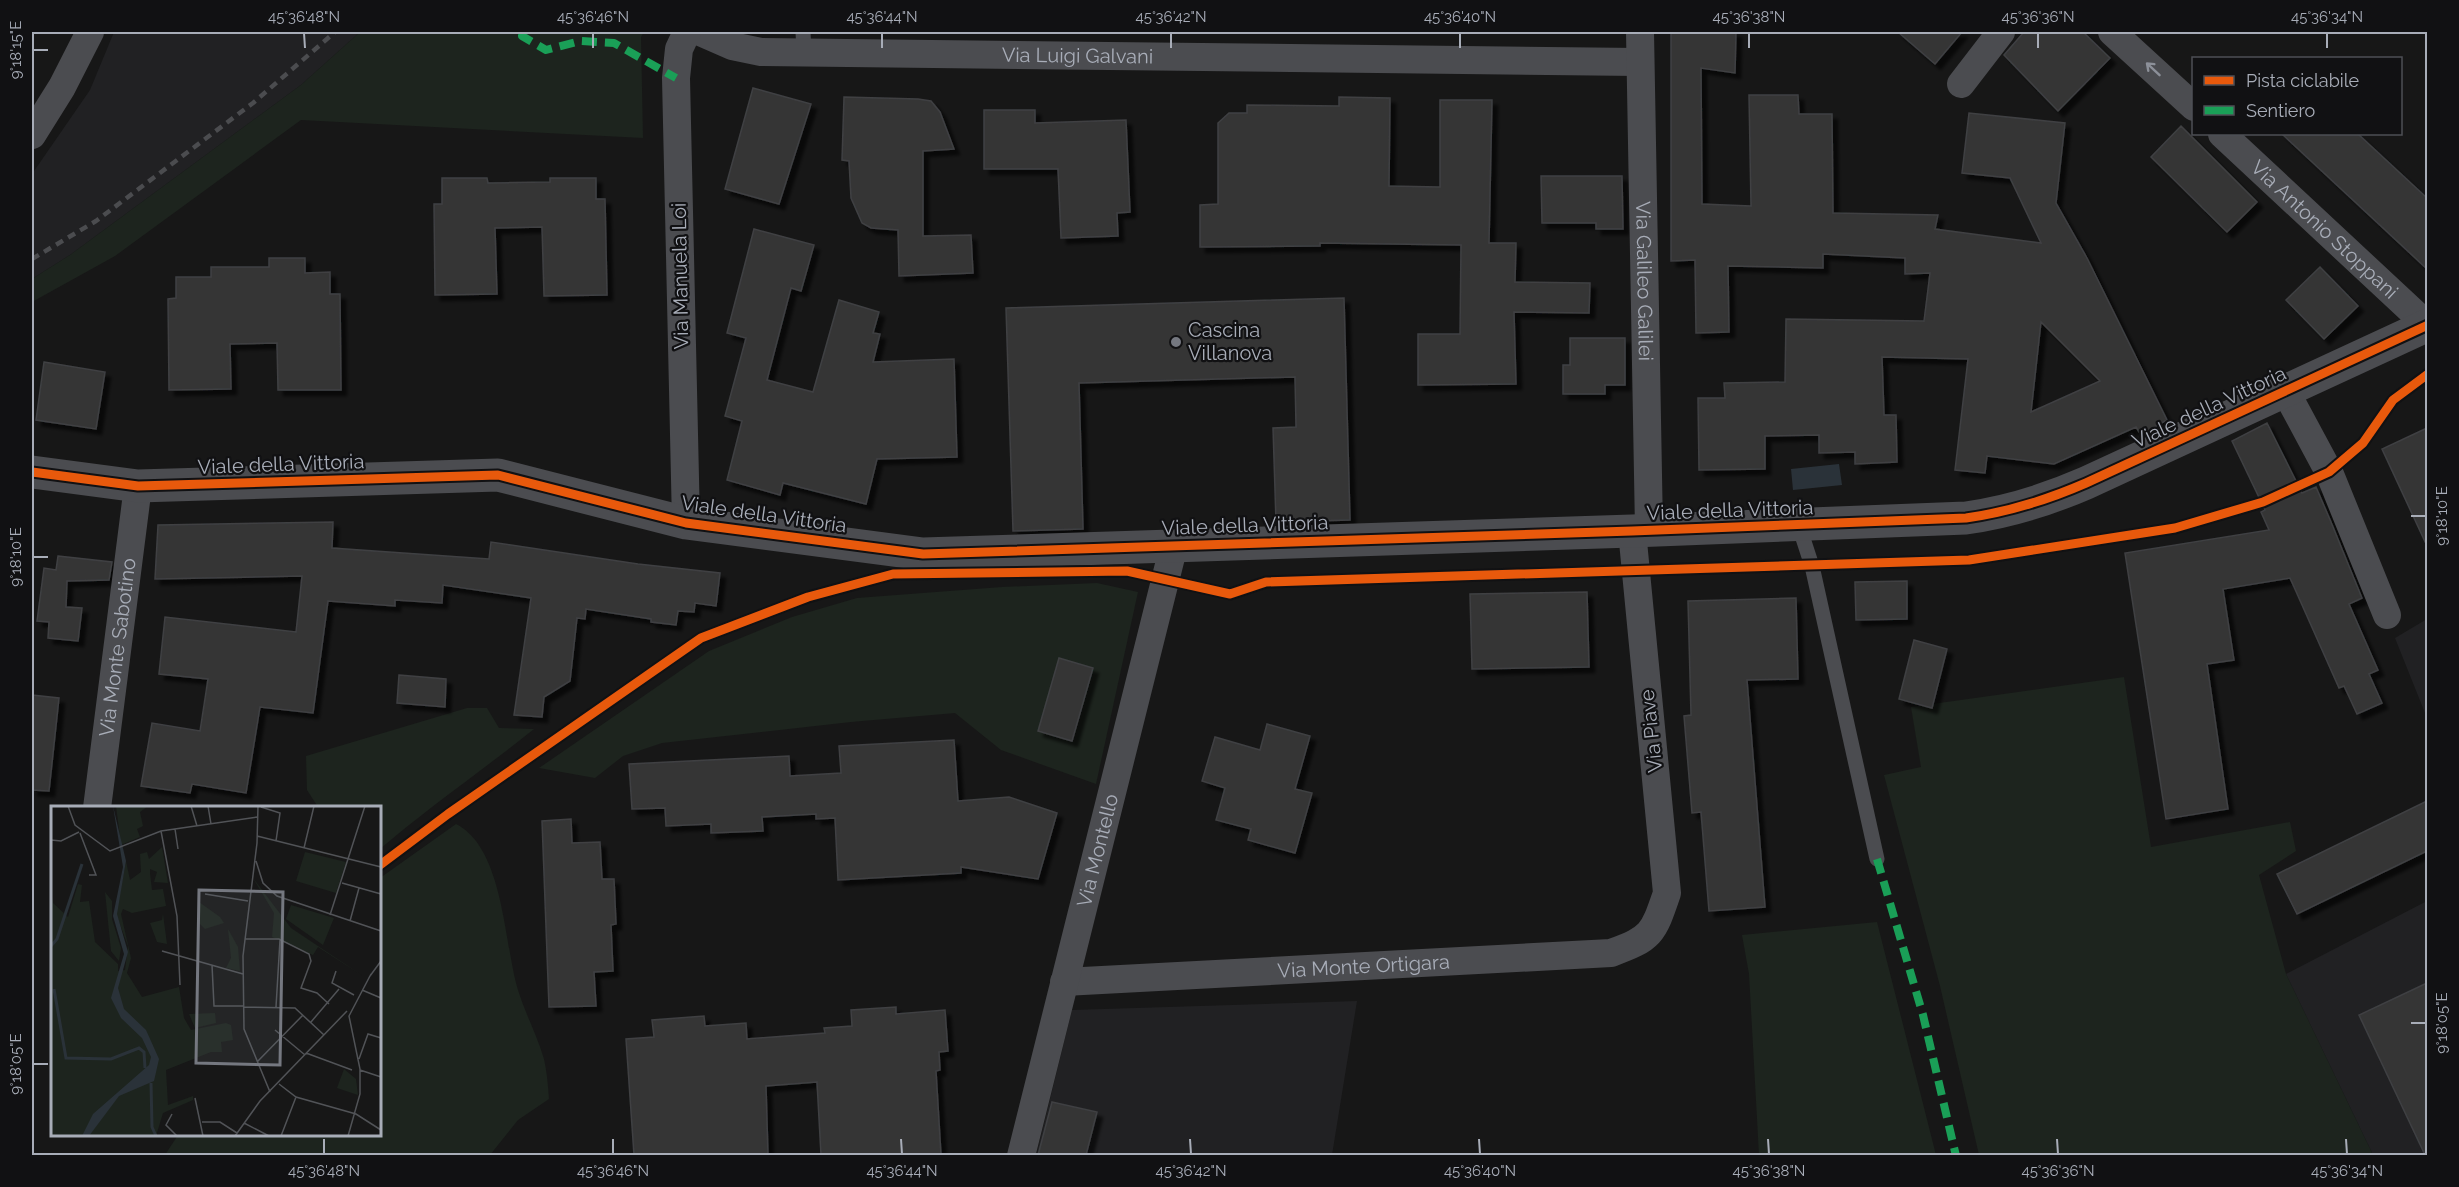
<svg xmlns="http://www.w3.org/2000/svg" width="2459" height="1187" font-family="Raleway,sans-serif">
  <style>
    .built { fill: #212123 }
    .green { fill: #1d241e }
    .water { fill: #2a3239 }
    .building { fill: #353536; stroke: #3f4043; stroke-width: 1.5; fill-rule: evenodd; filter: url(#shadow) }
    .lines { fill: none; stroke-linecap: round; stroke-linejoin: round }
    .service { stroke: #4b4c50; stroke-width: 15 }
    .minor { stroke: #4b4c50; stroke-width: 28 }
    .tertiary { stroke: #4b4c50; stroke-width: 33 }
    .rail { stroke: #4b4c4f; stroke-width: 4.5; stroke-dasharray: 8 6; stroke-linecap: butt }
    .quiet { stroke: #1a9f57; stroke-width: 8; stroke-dasharray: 15 8; stroke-linecap: butt }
    .cycleway-casing { stroke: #111113; stroke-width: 13 }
    .cycleway { stroke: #e8590c; stroke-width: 9 }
    .oneway { stroke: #8c9099 }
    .ticks { fill: none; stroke: #a8adb8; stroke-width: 2 }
    .poi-dot { fill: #757880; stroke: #111113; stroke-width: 2 }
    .labels { text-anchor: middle; stroke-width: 4.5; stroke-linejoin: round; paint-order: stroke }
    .street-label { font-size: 20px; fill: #a8adb8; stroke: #111113 }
    .poi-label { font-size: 20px; fill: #a8adb8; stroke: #111113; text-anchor: start }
    .inset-river { fill: none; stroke: #2a3239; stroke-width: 3 }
    .inset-road { fill: none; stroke: #515357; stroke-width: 1.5 }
    .view { fill: #757880; fill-opacity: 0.15; stroke: #757880; stroke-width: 3 }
    .inset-edge { fill: none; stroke: #a8adb8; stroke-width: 3 }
    .neatline { fill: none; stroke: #a8adb8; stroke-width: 2 }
    .ticks-label { font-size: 15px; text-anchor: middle; fill: #a8adb8 }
  </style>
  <defs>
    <filter id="shadow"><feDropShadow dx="5.5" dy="5.5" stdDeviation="1.5" flood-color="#0009"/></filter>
  </defs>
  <rect width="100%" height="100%" fill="#171717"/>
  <path class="built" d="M114 32H360L301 85 70 255 32 279V174L90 90Z
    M2427 619V718L2395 638Z
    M2427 901V1155H2373L2286 974Z
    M1357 1001 1332 1155 1036 1156 1072 1010Z"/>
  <path class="green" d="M360 32H644L641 37 643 138 301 120 115 256 32 302V279L70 255 301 85Z
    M1097 583 1138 592 1096 784 1001 750 955 713 851 722 662 743 623 756 595 778 539 768 709 651 792 617 857 598 1002 587Z
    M2124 677 2151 847 2290 822 2296 851 2259 875 2286 974 2373 1155H1979L1940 986 1884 775 1921 767 1911 707Z
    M467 708H487L499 728 534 729C483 770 429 807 380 849V808L318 807 307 790 306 756Z
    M456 824C504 848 504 944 518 990 525 1013 537 1035 544 1059 547 1072 548 1086 549 1099L518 1120 490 1155H165L178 1135 380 1134V878Z
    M1877 922 1936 1155H1759L1749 974 1742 935Z"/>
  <path class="water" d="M1839 464 1842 485 1793 490 1791 469Z"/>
  <path class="building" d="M1671 32H1736L1735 73 1701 68 1702 204 1751 206 1749 95H1798L1799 114H1832L1833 213 1938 215 1935 229 2041 243 2010 178 1962 173 1969 113 2065 123 2056 203 2087 258 2167 420 2141 435 2136 427 2054 464 1987 456 1985 473 1955 470 1968 359 1882 357 1884 415H1896L1897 462 1855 464V452L1819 453V435L1765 436V469L1699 470 1698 398H1725L1724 383 1785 382 1786 319 1924 321 1930 273 1905 274V258L1823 254V268L1728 266 1729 332 1696 333 1695 260 1671 261ZM2041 322 2100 381 2031 412Z
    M1898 32H1962L1935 64Z
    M2024 32H2083L2110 58 2058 111 2004 55Z
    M753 88 811 104 779 204 725 189Z
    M844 97 918 99 931 101 940 112 954 149 923 151V236L971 235 973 273 899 276 898 230 871 228 862 223 851 198 849 161 842 160Z
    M1339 97 1390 98 1389 186 1440 187V100H1492L1489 243H1516L1515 282 1590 283 1589 313 1514 312 1516 384 1418 385V334H1460L1461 245 1320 243V246L1200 247V205L1218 204V123L1229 113H1247V105L1339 106Z
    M984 110H1035V123L1126 120 1130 212 1117 213 1118 236 1061 238 1058 169H984Z
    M2181 126 2257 202 2227 232 2151 157Z
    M2282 134H2358L2427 198V269Z
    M1541 176H1622L1623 229H1596V223H1542Z
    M442 178H487L488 183 550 182V178H596V199H605L607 295 544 296 542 227 495 228 497 294 435 295 434 204H442Z
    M754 229 814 245 801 291 791 288 767 380 813 392 839 300 879 312 873 333 880 334 873 362 954 359 957 457 877 459 866 504 783 483 780 495 727 480 742 421 725 416 746 338 727 333Z
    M269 258H305V273L330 272V294H340L341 390H278L277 343 230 344 231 389 169 390 168 299 176 298V277H211V267H269Z
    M2320 267 2358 306 2324 339 2286 300Z
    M1344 298 1350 520 1276 522 1273 428 1296 427 1295 377 1079 383 1083 529 1013 531 1006 308Z
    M1570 338H1625V385H1605V394H1563V365H1570Z
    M44 362 105 372 96 429 36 420Z
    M2267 423 2302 493 2316 487 2331 522 2362 598 2349 604 2378 670 2369 674 2382 703 2357 714 2344 686 2339 688 2290 578 2223 589 2234 660 2207 664 2228 809 2166 819 2125 553 2269 530 2261 512 2265 510 2232 441Z
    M2427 428V546L2382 449Z
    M333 522 332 548 489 559 491 542 638 564 720 573 716 606 695 603 694 612 678 611 676 625 651 622V619L586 609 585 619 577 618 570 681 544 697 542 717 514 715 531 598 443 585 442 603 395 600V606L328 601 313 713 260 707 246 793 192 784 190 793 141 786 152 723 200 731 208 679 159 674 165 617 296 632 302 576 155 579 158 525Z
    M58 556 112 562 109 580 67 581 66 607 82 608 78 641 48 638 49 622 37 621 44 568 56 570Z
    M1907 581V619L1856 620 1855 582Z
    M1587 592 1589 667 1472 669 1470 594Z
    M1796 598 1798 679 1747 680 1765 907 1709 911 1701 812 1692 813 1684 716 1691 715 1688 601Z
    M1914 640 1947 649 1932 708 1899 699Z
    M1059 658 1093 668 1072 741 1038 731Z
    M399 675 446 679 445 707 397 703Z
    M32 695 59 698 49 791 32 790Z
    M1267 724 1310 736 1295 789 1312 793 1295 853 1248 840 1251 829 1216 820 1225 788 1202 781 1215 737 1260 750Z
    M954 740 958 801 1009 797 1057 813 1038 879 961 867V873L838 880 835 818 816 819V814L762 817 763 831 711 833V824L666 826 665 808 632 809 629 764 789 756 790 776 841 773 839 746Z
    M2427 801V851L2297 914 2277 874Z
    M571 819 572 843 600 842 602 879H614L616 924 611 925 613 971 594 972 596 1006 549 1007 542 821Z
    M2427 983V1155H2425L2359 1015Z
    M896 1007V1014L945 1010 948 1051 939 1052 940 1070 936 1071 941 1155H876V1154L821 1155 817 1082 766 1086 768 1155H634L626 1039 654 1037 652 1020 704 1016 705 1026 746 1023 747 1039 825 1033 824 1028 852 1026 851 1010Z
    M1052 1102 1097 1112 1086 1155H1038Z"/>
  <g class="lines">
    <path class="service" d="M803 32 804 52
      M1799 526 1812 566 1877 859"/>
    <g class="minor">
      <path id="s1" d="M700 32 732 46 761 52 1639 62"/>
      <path id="s2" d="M1640 32 1649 530"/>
      <path d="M2112 32 2194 107"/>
      <path d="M1961 84 2001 32"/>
      <path id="s3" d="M2222 134 2427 325"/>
      <path d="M32 135 62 87 90 32"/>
      <path d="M2286 392 2329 472 2387 615"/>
      <path d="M686 523 676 78 679 49 687 32"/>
      <path id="s4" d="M97 808 138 486"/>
      <path id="s5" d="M1064 982 1611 953C1652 938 1653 934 1667 893L1632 531"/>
      <path id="s6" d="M1021 1156 1174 545"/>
    </g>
    <path class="tertiary" d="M32 472 138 486 498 475 686 523 923 554 1632 531 1966 518C2009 512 2047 500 2086 483L2428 325"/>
    <path class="rail" d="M32 259 96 221 253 103 335 32"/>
    <path class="quiet" d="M523 32 522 36 546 50 580 41 614 43 676 78
      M1877 859 1923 1015 1956 1156"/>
    <defs>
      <path id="cycleway" d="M32 472 138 486 498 475 686 523 923 554 1632 531 1966 518C2009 512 2047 500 2086 483L2428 325
        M380 865 448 814 701 638 808 597 893 574 1127 571 1230 594 1266 582 1969 560 2175 528 2263 502 2329 472 2363 443 2393 400 2428 374"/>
    </defs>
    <use href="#cycleway" class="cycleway-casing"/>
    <use href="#cycleway" class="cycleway"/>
  </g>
  <defs><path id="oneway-shaft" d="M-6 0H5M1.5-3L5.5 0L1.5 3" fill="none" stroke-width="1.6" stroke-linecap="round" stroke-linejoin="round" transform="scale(1.5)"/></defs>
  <use class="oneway" href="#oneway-shaft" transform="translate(2153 69) rotate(-137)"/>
  <path class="ticks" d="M304 33 305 48M593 33V48M882 33V48M1171 33V48M1460 33V48M1749 33V48M2038 33V48M2327 33V48M33 50H48M2411 516H2426M33 557H48M2411 1023H2426M33 1064H48M324 1139V1154M613 1139V1154M901 1139 902 1154M1190 1139 1191 1154M1479 1139 1480 1154M1768 1139 1769 1154M2057 1139 2058 1154M2346 1139 2347 1154"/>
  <circle class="poi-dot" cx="1176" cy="342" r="6"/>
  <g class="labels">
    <g class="street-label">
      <text dy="7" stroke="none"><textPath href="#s1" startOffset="381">Via Luigi Galvani</textPath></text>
      <text dy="7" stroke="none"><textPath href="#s3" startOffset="140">Via Antonio Stoppani</textPath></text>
      <text transform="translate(680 276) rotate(-91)" y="7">Via Manuela Loi</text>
      <text dy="7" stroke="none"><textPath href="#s2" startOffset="249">Via Galileo Galilei</textPath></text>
      <text transform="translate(2209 407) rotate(-25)" y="7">Viale della Vittoria</text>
      <text transform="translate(281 464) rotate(-2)" y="7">Viale della Vittoria</text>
      <text transform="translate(1730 510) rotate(-2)" y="7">Viale della Vittoria</text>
      <text transform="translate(764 514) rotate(8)" y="7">Viale della Vittoria</text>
      <text transform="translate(1245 525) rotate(-2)" y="7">Viale della Vittoria</text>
      <text dy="7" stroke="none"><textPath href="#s4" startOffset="162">Via Monte Sabotino</textPath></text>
      <text transform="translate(1651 731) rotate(-96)" y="7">Via Piave</text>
      <text dy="7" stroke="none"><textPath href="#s6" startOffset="315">Via Montello</textPath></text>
      <text dy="7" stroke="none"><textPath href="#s5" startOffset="300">Via Monte Ortigara</textPath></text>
    </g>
    <g class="poi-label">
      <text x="1188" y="337">Cascina<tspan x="1188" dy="23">Villanova</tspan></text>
    </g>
  </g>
  <g transform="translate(51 806)">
    <rect width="330" height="330" fill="#171717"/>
    <path d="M65 0H97L89 6 92 20 86 23 89 31 70 39ZM111 41 117 77 103 76 106 66 99 63V67L101 84 112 83 115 100 81 107 72 103 70 108 80 152 76 167 91 191 128 181 133 212 140 224 175 217 180 219 182 234 170 236 171 246H160L115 264 117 299 142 290V294L112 307 105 330H0V83L2 97 17 111 27 78 31 79 29 96 38 95 44 136 67 158V165L74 164 77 140 65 108 75 55 79 74 90 66 89 48 96 46 98 53ZM254 46 295 56 285 87 245 75ZM202 72 240 122 312 170 267 141 262 149 221 131 223 107ZM54 86 61 95V113L70 142 68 155 60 145ZM148 96 169 111 173 117 154 123 149 118ZM240 99 283 112 272 139 235 113ZM112 108 116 138 106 136 99 117 111 114ZM177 123 187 141 189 165 175 162 180 152ZM164 207 165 217 144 222 138 208ZM293 263 305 273 307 289 286 282Z" fill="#1d241e"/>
    <path d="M62 0 75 55 66 108 77 146 67 182 73 203 95 224 108 253 103 275 68 290 38 330H31L42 308 98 259 100 251 91 232 70 212 60 192 73 148 62 110 72 61Z" fill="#2a3239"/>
    <path class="inset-river" d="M0 140 6 133 31 58M3 183 15 252 60 253 88 242 93 246 94 262M100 277 101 321 105 330"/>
    <path class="inset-road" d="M17 0 24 19 59 45 110 25 206 11M140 0 146 20M157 0 160 18M207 0 206 37 192 150 193 223 219 286M210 1 229 7 225 35M124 23 127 43M110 25 126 110 129 179M29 27 45 69H38M206 30 330 61M0 34 10 35 28 26M253 42 263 0M205 55 212 77 226 90 330 125M291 77 330 88M154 88 197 95M279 109 314 0M299 115 308 82M194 133H228L258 148 260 155 250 182 266 187 278 198M111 145 192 168M161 159 163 200H192M285 165 281 177 303 189M319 170 330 155M311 184 330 192M192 201 244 202 273 229M225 201 229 134M260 216 288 183M224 224 254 249M255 247 301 264M308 253 317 228 330 232M206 256 252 209M309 264 330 271M228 278 245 291 305 308 330 324M144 292 152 330M121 308 115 319 126 330M151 316H169L186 327M193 317 218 330M184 330 209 295 296 205M230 330 245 291M297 330 309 288V263L298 210 320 168"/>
    <path class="view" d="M148 84 232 86 229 259 145 257Z"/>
    <rect width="330" height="330" class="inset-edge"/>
  </g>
  <rect width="2459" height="1187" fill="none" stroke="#111113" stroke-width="66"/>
  <rect x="2192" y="57" width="210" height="78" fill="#111113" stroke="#4d4f55" stroke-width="1.5"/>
  <rect x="2204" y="76" width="30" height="9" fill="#e8590c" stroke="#4d4f55" stroke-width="1.5"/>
  <text x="2246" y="87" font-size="18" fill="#a8adb8">Pista ciclabile</text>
  <rect x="2204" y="106" width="30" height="9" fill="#1a9f57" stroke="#4d4f55" stroke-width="1.5"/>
  <text x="2246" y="117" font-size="18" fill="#a8adb8">Sentiero</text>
  <rect x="33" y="33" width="2393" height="1121" class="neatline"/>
  <g class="ticks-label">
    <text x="304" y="22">45°36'48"N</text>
    <text x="593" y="22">45°36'46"N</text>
    <text x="882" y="22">45°36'44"N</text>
    <text x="1171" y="22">45°36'42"N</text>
    <text x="1460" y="22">45°36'40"N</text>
    <text x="1749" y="22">45°36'38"N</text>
    <text x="2038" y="22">45°36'36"N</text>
    <text x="2327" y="22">45°36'34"N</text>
    <text transform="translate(16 50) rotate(-90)" y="5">9°18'15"E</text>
    <text transform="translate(2442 516) rotate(-90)" y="5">9°18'10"E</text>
    <text transform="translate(16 557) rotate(-90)" y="5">9°18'10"E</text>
    <text transform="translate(2442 1023) rotate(-90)" y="5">9°18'05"E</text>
    <text transform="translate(16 1064) rotate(-90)" y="5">9°18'05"E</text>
    <text x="324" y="1176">45°36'48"N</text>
    <text x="613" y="1176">45°36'46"N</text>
    <text x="902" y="1176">45°36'44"N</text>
    <text x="1191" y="1176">45°36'42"N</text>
    <text x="1480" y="1176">45°36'40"N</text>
    <text x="1769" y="1176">45°36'38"N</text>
    <text x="2058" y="1176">45°36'36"N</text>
    <text x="2347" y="1176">45°36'34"N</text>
  </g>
</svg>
